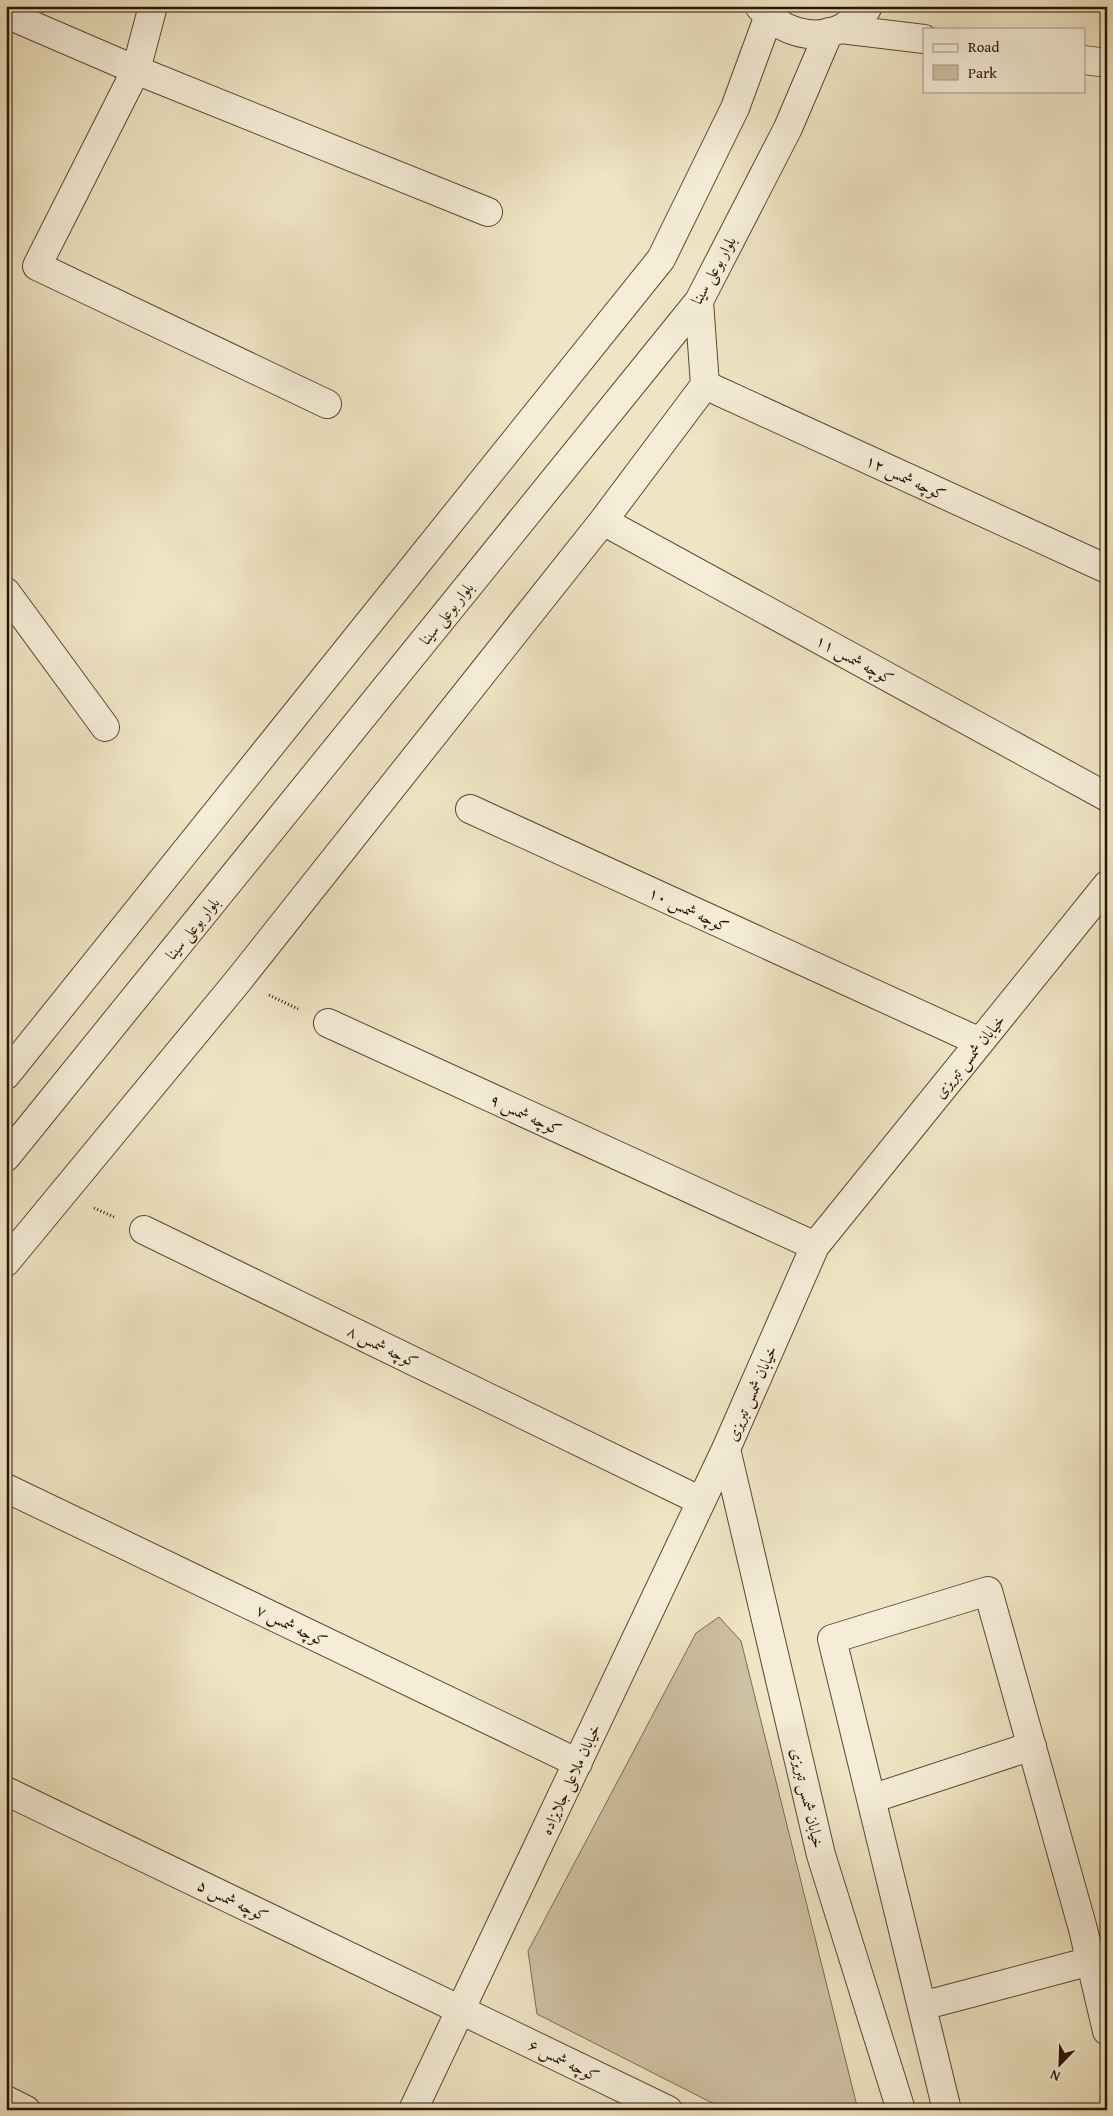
<svg xmlns="http://www.w3.org/2000/svg" width="1113" height="2116" font-family="'Gentium Book Plus',Amiri,serif">
  <style>
    .green { fill: #cec0a2; stroke: #7c6a52 }
    .lines { fill: none; stroke-linecap: round; stroke-linejoin: round }
    .minor-casing { stroke: #5c4733; stroke-width: 30 }
    .path { stroke: #2b1303; stroke-width: 3; stroke-dasharray: 1 2.5; stroke-linecap: butt }
    .minor { stroke: #f5edd8; stroke-width: 28 }
    .labels { text-anchor: middle; stroke-width: 4; stroke-linejoin: round; paint-order: stroke }
    .street-label { font-size: 16px; fill: #2b1303; stroke: #f5edd8 }
  </style>
  <rect width="100%" height="100%" fill="#efe4c3"/>
  <filter id="stains"><feTurbulence type="fractalNoise" baseFrequency=".004" numOctaves="4"/><feColorMatrix values="0 0 0 0 .2 0 0 0 0 .09 0 0 0 0 .02 0 0 0 .5 -.17"/></filter>
  <radialGradient id="worn" r=".72"><stop offset=".6" stop-color="#630" stop-opacity="0"/><stop offset="1" stop-color="#630" stop-opacity=".3"/></radialGradient>
  <path class="green" d="M719 1617 741 1641 858 2110H726L537 2014 528 1951 696 1633Z"/>
  <g class="lines">
    <defs>
      <path id="minor" d="M153 6 136 70 488 212
        M759 6C778 30 811 42 840 29 849 25 858 16 866 10L868 6
        M6 14 136 70 37 266 327 404
        M841 29 924 39
        M1084 60 1107 63
        M705 385 1107 569
        M603 521 1107 797
        M6 592 105 727
        M470 809 980 1042
        M328 1023 815 1246
        M6 1075 661 259 735 108 768 18
        M6 1157 699 301 788 128 829 32
        M144 1230 701 1501
        M6 1262 238 981 603 521 705 385 699 301
        M726 1449 821 1855 901 2110
        M6 1488 578 1763
        M6 1791 668 2110
        M871 1799 1032 1746
        M922 2006 1091 1961
        M6 2100 26 2110
        M413 2110 726 1449 815 1246 1107 885
        M947 2110 832 1639 988 1591 1083 1929 1107 2031"/>
    </defs>
    <use href="#minor" class="minor-casing"/>
    <path class="path" d="M269 995 298 1009
      M94 1208 114 1217"/>
    <use href="#minor" class="minor"/>
  </g>
  <g class="labels">
    <g class="street-label">
      <text transform="translate(713 270) rotate(-61)" y="6">بلوار بوعلی سینا</text>
      <text transform="translate(906 477) rotate(25)" y="6">کوچه شمس ۱۲</text>
      <text transform="translate(446 613) rotate(-51)" y="6">بلوار بوعلی سینا</text>
      <text transform="translate(855 659) rotate(29)" y="6">کوچه شمس ۱۱</text>
      <text transform="translate(689 909) rotate(25)" y="6">کوچه شمس ۱۰</text>
      <text transform="translate(192 928) rotate(-51)" y="6">بلوار بوعلی سینا</text>
      <text transform="translate(969 1056) rotate(-51)" y="6">خیابان شمس تبریزی</text>
      <text transform="translate(526 1114) rotate(25)" y="6">کوچه شمس ۹</text>
      <text transform="translate(383 1346) rotate(26)" y="6">کوچه شمس ۸</text>
      <text transform="translate(751 1393) rotate(-66)" y="6">خیابان شمس تبریزی</text>
      <text transform="translate(292 1625) rotate(26)" y="6">کوچه شمس ۷</text>
      <text transform="translate(570 1779) rotate(-65)" y="6">خیابان ملاعلی جلایزاده</text>
      <text transform="translate(808 1798) rotate(77)" y="6">خیابان شمس تبریزی</text>
      <text transform="translate(233 1900) rotate(26)" y="6">کوچه شمس ۵</text>
      <text transform="translate(564 2060) rotate(26)" y="6">کوچه شمس ۶</text>
    </g>
  </g>
  <rect width="1113" height="2116" fill="none" stroke="#efe4c3" stroke-width="25"/>
  <rect x="8" y="8" width="1098" height="2101" fill="none" stroke="#2b1303" stroke-width="2.5"/>
  <rect x="12" y="12" width="1088" height="2091" fill="none" stroke="#2b1303"/>
  <rect x="923" y="28" width="162" height="65" fill="#f5edd8" stroke="#a49683"/>
  <rect x="933" y="44" width="25" height="8" fill="#f5edd8" stroke="#a49683"/>
  <text x="968" y="52" font-size="15" fill="#2b1303">Road</text>
  <rect x="933" y="65" width="25" height="15" fill="#cec0a2" stroke="#a49683"/>
  <text x="968" y="78" font-size="15" fill="#2b1303">Park</text>
  <g transform="translate(1060 2064) rotate(203)" stroke="#f5edd8" stroke-width="4" paint-order="stroke">
  <path d="M0-4L9 19L0 12L-9 19Z" fill="#2b1303"/>
  <text y="-8" font-size="14" font-weight="bold" text-anchor="middle" fill="#2b1303">N</text>
  </g>
  <rect width="100%" height="100%" filter="url(#stains)"/>
  <rect width="100%" height="100%" fill="url(#worn)"/>
</svg>
